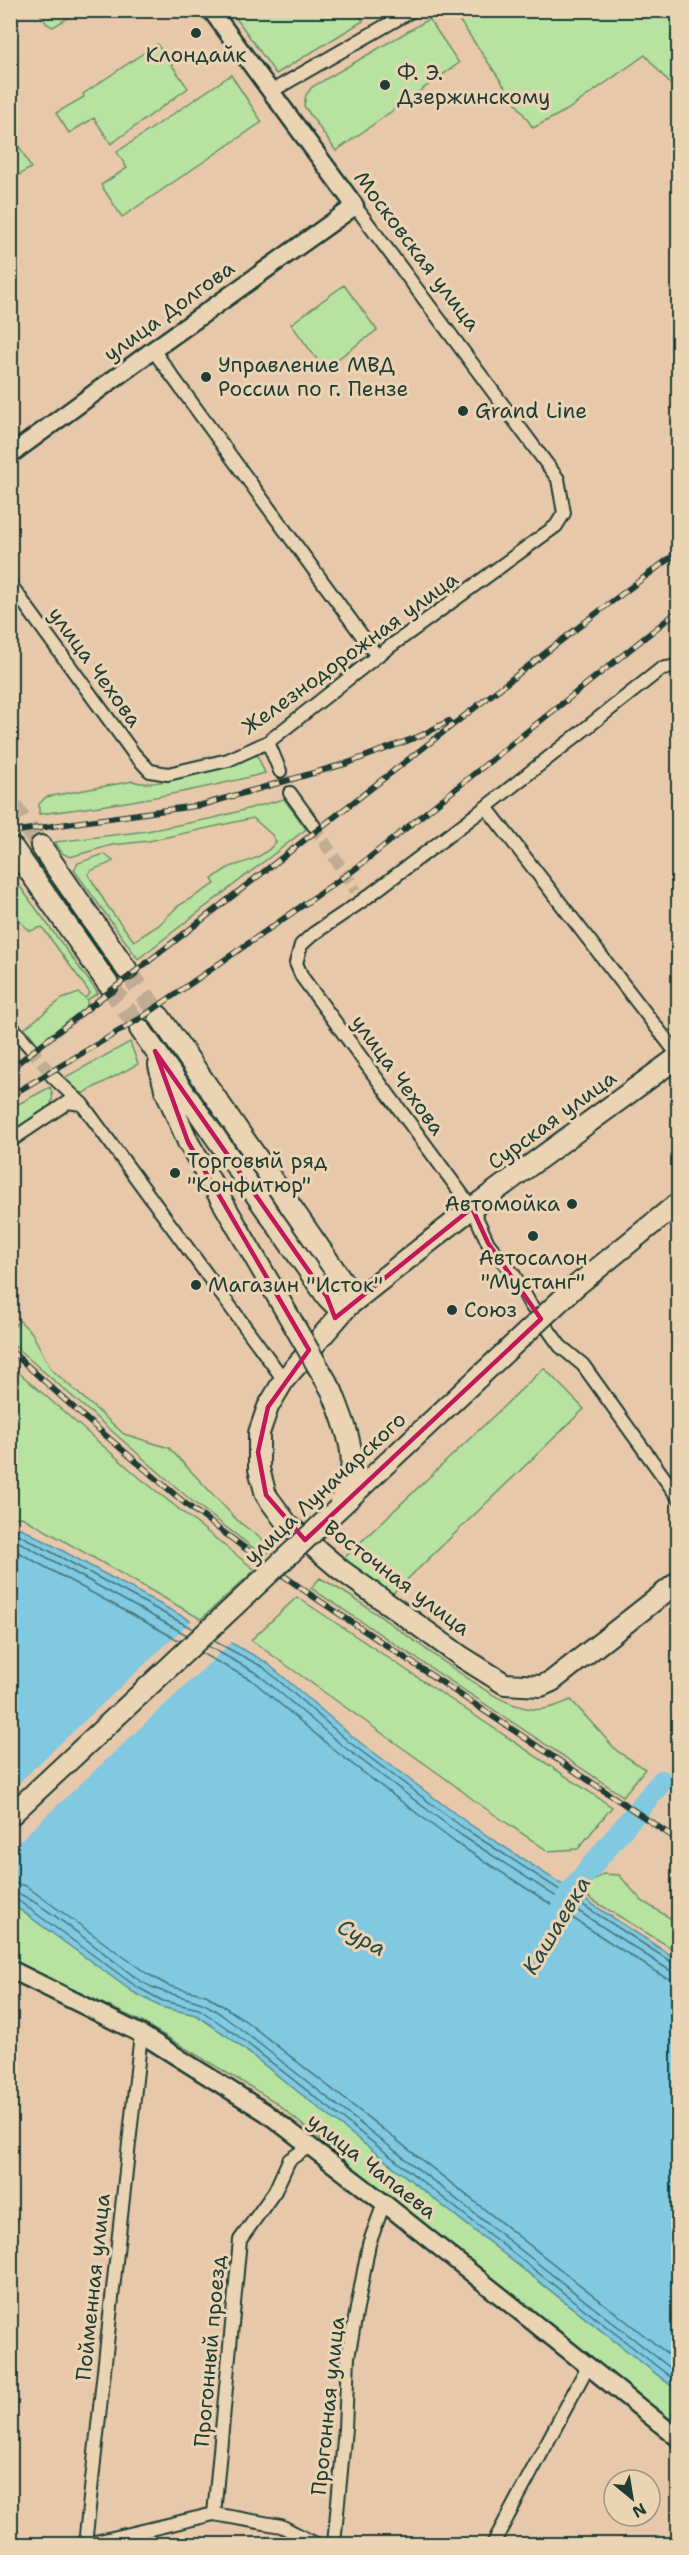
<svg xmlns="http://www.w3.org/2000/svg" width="689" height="2555" font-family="'Shantell Sans',sans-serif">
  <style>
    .green { fill: #b7e2a0; stroke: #6b906a; stroke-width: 1.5 }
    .water { fill: #80c9e1; stroke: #59919c; stroke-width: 1.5 }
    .pier { fill: #e8c8aa }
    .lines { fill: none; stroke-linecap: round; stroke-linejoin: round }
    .shore { stroke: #467579; stroke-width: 1.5 }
    .river { stroke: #80c9e1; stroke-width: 22 }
    .street-tunnel { stroke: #c0ac92; stroke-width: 12; stroke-dasharray: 12 6; stroke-linecap: butt }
    .primary-tunnel { stroke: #c0ac92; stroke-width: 20; stroke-dasharray: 20 10; stroke-linecap: butt }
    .street-casing { stroke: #1f3d34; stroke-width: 16 }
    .secondary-casing { stroke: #1f3d34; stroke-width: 21 }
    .primary-casing { stroke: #1f3d34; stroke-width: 24 }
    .street { stroke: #ebd4b4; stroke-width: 12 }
    .secondary { stroke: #ebd4b4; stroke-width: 16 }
    .primary { stroke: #ebd4b4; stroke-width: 20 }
    .rail-casing { stroke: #1f3d34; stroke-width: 6 }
    .rail { stroke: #ebd4b4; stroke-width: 4; stroke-dasharray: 11; stroke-linecap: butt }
    .primary-bridge-casing { stroke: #1f3d34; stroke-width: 24; stroke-linecap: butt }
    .primary-bridge { stroke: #ebd4b4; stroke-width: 20 }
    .marked { fill: none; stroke: #c2185b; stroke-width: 4.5; stroke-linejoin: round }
    .poi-dot { fill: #1f3d34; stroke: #ebd4b4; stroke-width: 2 }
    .labels { text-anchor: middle; stroke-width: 6; stroke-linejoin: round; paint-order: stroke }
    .poi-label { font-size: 21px; fill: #1f3d34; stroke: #ebd4b4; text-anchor: start }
    .street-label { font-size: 21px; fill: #1f3d34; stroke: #ebd4b4 }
    .water-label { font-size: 22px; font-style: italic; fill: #294b45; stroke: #ebd4b4 }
  </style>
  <rect width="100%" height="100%" fill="#e8c8aa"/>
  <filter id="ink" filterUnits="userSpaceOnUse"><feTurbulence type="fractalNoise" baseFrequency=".0167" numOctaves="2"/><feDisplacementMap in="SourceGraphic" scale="12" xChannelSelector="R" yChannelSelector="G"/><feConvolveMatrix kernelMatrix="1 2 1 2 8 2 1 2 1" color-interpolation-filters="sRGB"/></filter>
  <g filter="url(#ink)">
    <path class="green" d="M38 11H74L70 17 53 27 47 24Z
      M231 11H357L363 21 276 74Z
      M453 11H678V93L645 55 567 110 533 128Z
      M429 19 459 63 336 151 304 106 306 95 312 87Z
      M157 44 188 88 111 144 94 118 69 133 56 113 84 97 83 94Z
      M231 75 262 122 122 217 101 185 127 168 117 152Z
      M11 131 31 168 17 176 11 164Z
      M344 285 377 330 324 369 291 324Z
      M257 755 265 773C190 793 116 805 39 814V804L46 797 133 781C156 791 230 763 257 755Z
      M284 799 306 829 138 959 74 870 78 863 104 854 113 861C105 867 94 866 88 874L108 907 134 941 159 925 178 906 215 884 212 879C218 875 226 868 233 866 250 861 265 856 276 842L272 835 253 818 149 841 112 845 70 857 62 853 55 842 147 831 214 818Z
      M10 873 98 993 87 1000V1007L38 1044 25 1028 62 999 79 993 85 998 90 993 42 927 30 931 11 913Z
      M130 1042 138 1064 84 1093 78 1092 62 1079Z
      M50 1087C62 1111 27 1124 11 1135V1108Z
      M19 1320 32 1333 51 1369 124 1434 169 1448 238 1521 272 1547 265 1557 192 1501 11 1343V1331Z
      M10 1365 140 1478 255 1570 201 1619 22 1517 11 1518Z
      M544 1368 584 1409 391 1595 342 1560Z
      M320 1578C367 1604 410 1639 454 1669 478 1685 502 1705 532 1709 546 1711 558 1705 571 1700L617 1751 645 1769 623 1796 311 1588Z
      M297 1597 612 1807 578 1849 548 1851 479 1804 449 1781 251 1640Z
      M603 1874 619 1875 642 1901 678 1923V1952L589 1898 587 1885Z
      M10 1903 161 2007 196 2015 230 2038 678 2391V2429L596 2360 392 2200 274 2101 140 2021 11 1960Z"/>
    <path class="water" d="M21 1528 266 1662 353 1737 469 1824 678 1960V2391L230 2038 196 2015 161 2007 133 1992 11 1903 10 1529Z"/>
    <path class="pier" d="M193 1619 233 1641 11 1849V1790Z"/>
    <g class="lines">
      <path class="shore" d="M10 1534 20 1535 193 1629
        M10 1542H19L187 1635
        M10 1551H16L180 1641
        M214 1641 263 1667 349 1742 465 1829 673 1963 678 1964
        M208 1646 258 1674 344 1747 461 1835 669 1970 678 1972
        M201 1653 253 1681 339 1754 456 1843 664 1977 678 1981
        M10 1882 26 1886 146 1973 169 1986 206 1995 243 2019 678 2362
        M10 1891C31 1892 116 1964 139 1980 160 1994 177 1994 199 2002 213 2006 226 2019 238 2027L678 2374
        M10 1898 16 1899 137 1987 163 2001 199 2009 234 2033 678 2383"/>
      <path class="river" d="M557 1917 571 1891 662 1781"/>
      <path class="street-tunnel" d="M280 771 290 793
        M314 826 356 891
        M30 1047 52 1076"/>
      <path class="primary-tunnel" d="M10 803 41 846
        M127 970 159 1016
        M108 984 140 1029"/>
      <defs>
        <path id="street" d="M270 92 413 10
          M153 350 377 656
          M10 584 134 754 150 771 168 774 228 760 268 742 377 656 556 526 564 513 558 479 355 206
          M678 666 661 669 486 807 362 901 313 934 301 945 296 963 302 977 472 1208 488 1243 514 1275 530 1304 560 1346 583 1365 678 1497
          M268 742 280 771
          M290 793 314 826
          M486 807 678 1055
          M10 1025 30 1047
          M52 1076 82 1104 284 1380
          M10 1141 68 1102 81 1104
          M214 2514 240 2240 275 2191 289 2160 311 2145
          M85 2544 141 2034
          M87 2544 214 2514 281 2526 316 2544
          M334 2544 345 2429 348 2357 369 2244 384 2203
          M493 2544 588 2366"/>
        <path id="secondary" d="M10 455 153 350 355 206 211 10
          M10 1969 141 2034 265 2112 384 2203 678 2438"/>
        <path id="primary" d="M41 846 127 970
          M13 848 108 984
          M159 1016 348 1289V1306
          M140 1029 327 1297 336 1306H348
          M678 1057 472 1208 348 1306 284 1380 268 1407 259 1433V1469L266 1495 288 1525 341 1570 462 1657 505 1684 541 1686 552 1681 678 1582
          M159 1065 165 1089 188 1142
          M576 1286 678 1203"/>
      </defs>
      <use href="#street" class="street-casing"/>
      <use href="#secondary" class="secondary-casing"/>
      <use href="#primary" class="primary-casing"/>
      <use href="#street" class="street"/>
      <use href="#secondary" class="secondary"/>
      <use href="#primary" class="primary"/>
      <defs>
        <path id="rail" d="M10 832 202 805 348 763 420 736 449 721
          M10 1069 598 612 678 552
          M10 1096 141 1018 355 869 678 611
          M10 1350 84 1417 187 1505 242 1546 308 1593 678 1840"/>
      </defs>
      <use href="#rail" class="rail-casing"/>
      <use href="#rail" class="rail"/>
      <defs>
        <path id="primary-bridge" d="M188 1142 332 1391C346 1428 364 1466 340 1502
          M10 1816 576 1286"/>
      </defs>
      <use href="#primary-bridge" class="primary-bridge-casing"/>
      <use href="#primary-bridge" class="primary-bridge"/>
    </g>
  </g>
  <path class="marked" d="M155 1051 327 1297 335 1318 472 1208 488 1243 541 1319 305 1540 266 1495 258 1452 268 1407 309 1350 188 1142Z"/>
  <g class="poi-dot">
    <circle cx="196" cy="33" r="6"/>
    <circle cx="385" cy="85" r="6"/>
    <circle cx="206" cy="377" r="6"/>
    <circle cx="463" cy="411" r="6"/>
    <circle cx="175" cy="1173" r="6"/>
    <circle cx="572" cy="1204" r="6"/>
    <circle cx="533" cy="1236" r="6"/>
    <circle cx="196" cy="1285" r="6"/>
    <circle cx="452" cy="1310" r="6"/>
  </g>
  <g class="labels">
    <g class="poi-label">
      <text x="196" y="62" text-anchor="middle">Клондайк</text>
      <text x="397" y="80">Ф. Э.<tspan x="397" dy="24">Дзержинскому</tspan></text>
      <text x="218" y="372">Управление МВД<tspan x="218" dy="24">России по г. Пензе</tspan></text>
      <text x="475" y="418">Grand Line</text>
      <text x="187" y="1168">Торговый ряд<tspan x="187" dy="24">"Конфитюр"</tspan></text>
      <text x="560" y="1211" text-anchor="end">Автомойка</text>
      <text x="533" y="1265" text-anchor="middle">Автосалон<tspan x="533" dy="24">"Мустанг"</tspan></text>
      <text x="208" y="1292">Магазин "Исток"</text>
      <text x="464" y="1317">Союз</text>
    </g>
    <g class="street-label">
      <text transform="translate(417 251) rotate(53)" y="7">Московская улица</text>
      <text transform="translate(169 311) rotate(-36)" y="7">улица Долгова</text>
      <text transform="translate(350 653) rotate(-36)" y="7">Железнодорожная улица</text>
      <text transform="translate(95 667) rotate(54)" y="7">улица Чехова</text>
      <text transform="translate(398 1075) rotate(54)" y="7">улица Чехова</text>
      <text transform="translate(552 1120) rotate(-36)" y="7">Сурская улица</text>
      <text transform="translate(325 1488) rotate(-43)" y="7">улица Луначарского</text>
      <text transform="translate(397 1578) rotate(37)" y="7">Восточная улица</text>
      <text transform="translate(372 2166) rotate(38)" y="7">улица Чапаева</text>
      <text transform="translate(93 2287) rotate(-84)" y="7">Пойменная улица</text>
      <text transform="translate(210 2351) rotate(-85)" y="7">Прогонный проезд</text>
      <text transform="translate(328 2406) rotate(-84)" y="7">Прогонная улица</text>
    </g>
    <g class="water-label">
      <text transform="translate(556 1925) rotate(-59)" y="8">Кашаевка</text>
      <text transform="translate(362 1937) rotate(30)" y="8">Сура</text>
    </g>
  </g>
  <rect width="689" height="2555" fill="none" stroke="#ebd4b4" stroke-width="36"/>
  <rect x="18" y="18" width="653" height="2519" fill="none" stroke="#1f3d34" stroke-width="2" filter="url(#ink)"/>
  <g transform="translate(632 2498) rotate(150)"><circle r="28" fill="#ebd4b4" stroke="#999881" stroke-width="1.5"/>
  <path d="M0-4.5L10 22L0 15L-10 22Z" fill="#1f3d34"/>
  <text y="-9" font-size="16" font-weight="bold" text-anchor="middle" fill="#1f3d34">N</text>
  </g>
</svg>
